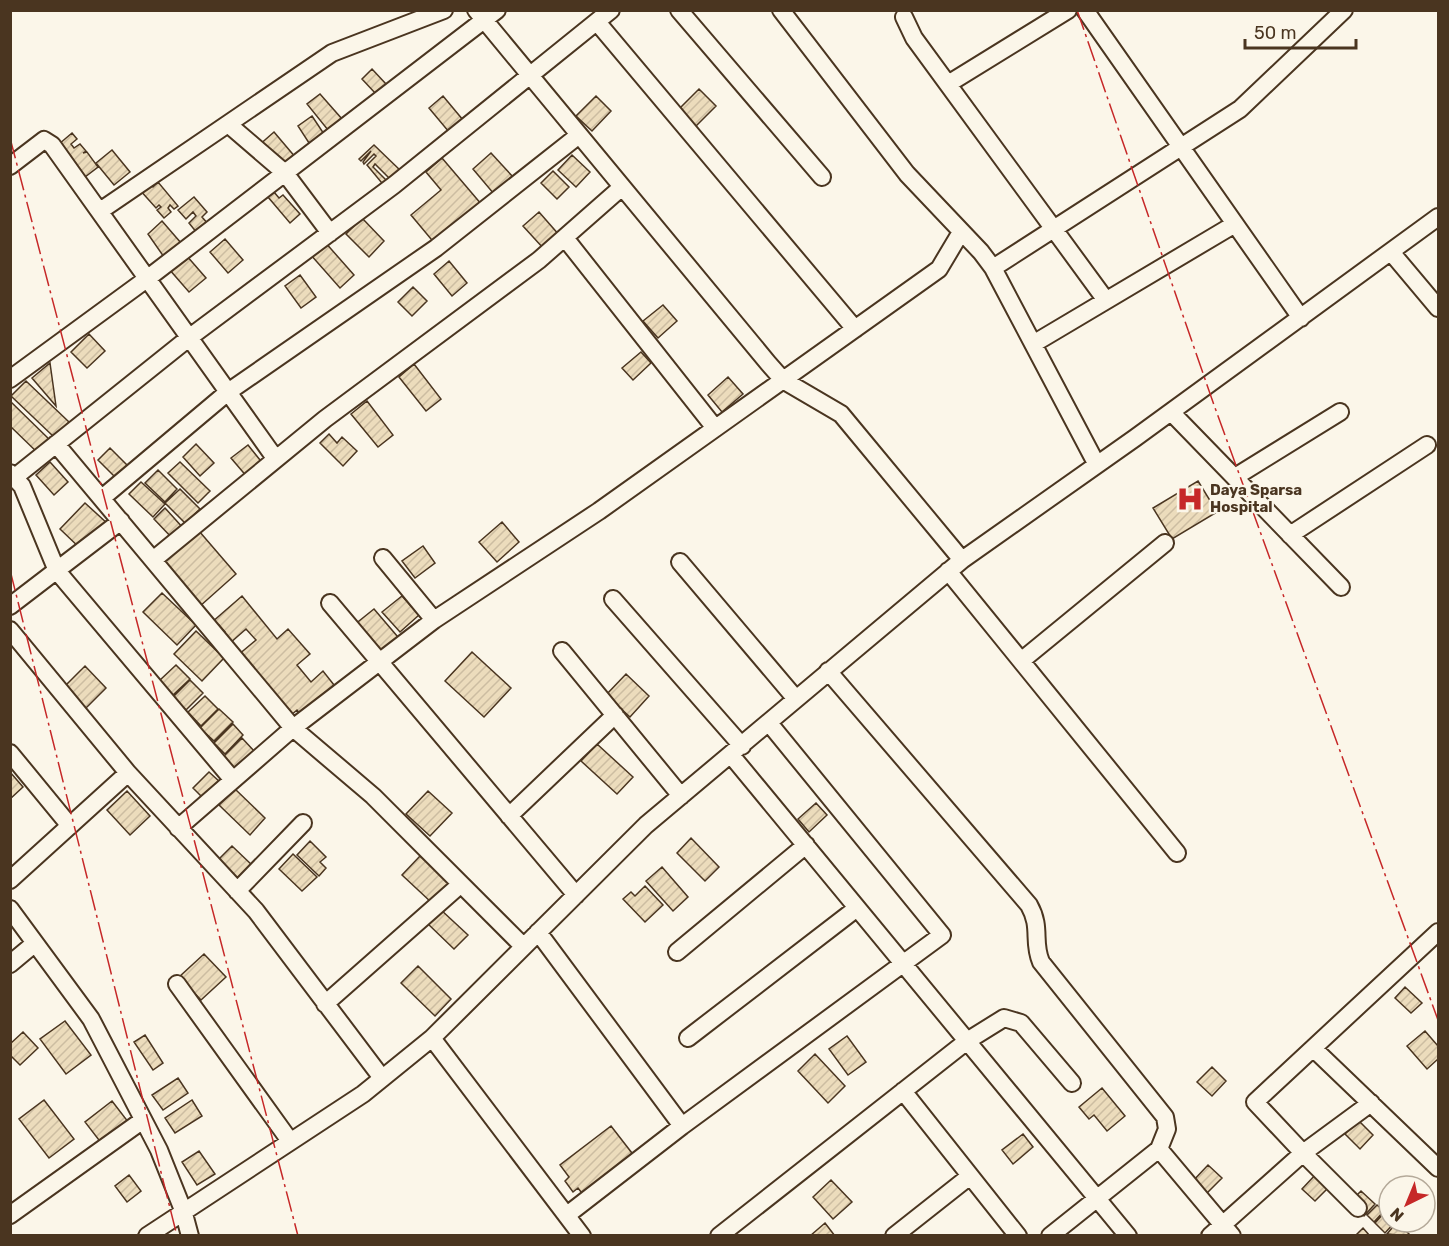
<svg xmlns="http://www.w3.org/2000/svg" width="1449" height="1246" font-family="Rubik,sans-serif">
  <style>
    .building { fill: url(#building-hatch); stroke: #4a3520; stroke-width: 1.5 }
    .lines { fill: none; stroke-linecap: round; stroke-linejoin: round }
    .minor-casing { stroke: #4a3520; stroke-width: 20 }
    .minor { stroke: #fbf6e9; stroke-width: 16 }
    .power { stroke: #c62828; stroke-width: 1.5; stroke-dasharray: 21 4.5 3 4.5; stroke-linecap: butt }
    .labels { text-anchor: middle; stroke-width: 4.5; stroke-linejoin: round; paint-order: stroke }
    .poi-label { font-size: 15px; font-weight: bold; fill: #4a3520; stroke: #fbf6e9; text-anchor: start }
  </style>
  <defs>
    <pattern id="building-hatch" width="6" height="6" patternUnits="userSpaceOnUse" patternTransform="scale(1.5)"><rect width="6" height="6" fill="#ecdcbc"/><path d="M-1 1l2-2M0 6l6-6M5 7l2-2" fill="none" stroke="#ccbda1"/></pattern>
  </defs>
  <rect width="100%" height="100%" fill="#fbf6e9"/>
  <path class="building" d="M372 69 386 84 376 94 362 79Z
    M699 89 716 106 694 128 677 111Z
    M320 94 342 119 328 130 307 104Z
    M443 96 463 120 449 132 429 108Z
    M596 96 611 111 592 131 576 116Z
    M312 116 324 134 309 143 298 126Z
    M274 132 296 158 279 172 258 146Z
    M72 133 77 139 71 144 74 148 80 144 86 151 83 153 87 152 98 167 85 177 59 144Z
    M374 145 402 172 393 182 375 164 373 167 390 184 386 188 367 165 376 156 374 154 364 164 363 162 371 151 361 161 359 159Z
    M112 150 130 172 114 185 96 163Z
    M491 153 513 177 494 194 473 169Z
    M572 155 590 172 576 187 558 170Z
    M442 158 482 205 436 245 411 215 441 190 426 172Z
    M553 171 569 187 557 199 541 183Z
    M148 181 153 187 158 182 178 206 174 209 170 205 168 208 171 212 164 218 157 210 161 207 159 205 156 208 139 189Z
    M274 192 279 198 283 195 300 214 290 223 268 197Z
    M194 197 207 212 202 217 208 224 197 233 189 223 196 216 193 212 186 219 178 210Z
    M539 212 560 236 544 249 523 226Z
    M362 218 384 241 369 257 346 234Z
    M162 221 181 243 164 257 148 234Z
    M225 239 243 260 228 273 210 252Z
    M324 241 354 275 340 288 310 254Z
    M186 255 206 278 189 292 169 269Z
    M449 261 467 283 452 296 434 274Z
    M300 275 316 297 301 308 285 286Z
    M413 287 427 301 412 316 398 302Z
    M663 305 677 321 658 338 643 321Z
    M89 334 105 351 87 368 71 352Z
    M641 352 651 363 633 380 622 368Z
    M50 363 56 406 32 378Z
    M414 364 441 399 426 411 399 377Z
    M728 377 743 394 722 412 708 395Z
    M26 381 69 422 54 437 11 396Z
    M10 401 53 443 41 456 10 426Z
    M367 401 393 435 378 447 351 414Z
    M329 434 337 443 342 437 357 451 343 466 320 443Z
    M196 444 214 463 200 476 183 457Z
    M248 445 264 465 248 478 231 458Z
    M110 448 131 469 119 481 98 460Z
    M50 462 68 482 54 495 36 475Z
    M180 462 210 491 198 503 168 473Z
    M158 470 177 489 165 502 145 483Z
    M1198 481 1217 512 1172 539 1153 508Z
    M141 482 165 504 153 517 129 494Z
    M180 489 200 509 185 523 165 503Z
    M85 503 108 524 83 551 60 529Z
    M165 508 184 529 173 539 154 519Z
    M502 522 519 542 497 562 479 542Z
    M199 531 236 574 199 607 162 564Z
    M423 546 435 563 415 578 402 561Z
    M162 593 196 625 177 645 143 612Z
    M242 596 277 639 288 629 310 654 297 665 311 682 323 671 334 685 300 714 297 710 290 716 238 655 256 640 246 629 229 644 222 635 225 632 219 625 216 628 211 623Z
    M402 596 419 615 400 632 382 612Z
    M374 609 403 643 383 659 354 625Z
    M196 631 224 658 202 681 174 654Z
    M472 652 511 688 484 717 445 681Z
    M176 665 190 679 173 695 159 681Z
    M85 666 106 688 83 711 62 689Z
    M626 674 649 696 630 717 606 695Z
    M190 680 203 693 186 710 173 697Z
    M205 696 218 709 201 726 188 712Z
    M219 709 233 722 214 741 200 728Z
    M233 724 243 735 225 754 214 743Z
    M242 738 255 752 236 771 223 757Z
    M597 744 633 777 617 794 581 761Z
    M10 772 23 787 10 799Z
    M209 772 220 782 204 799 193 788Z
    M235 789 265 818 250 835 219 805Z
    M127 791 150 816 130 835 107 810Z
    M428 791 452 813 430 836 406 814Z
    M816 803 827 815 809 832 798 819Z
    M691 838 719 867 705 881 677 853Z
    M310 841 326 857 320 862 326 868 319 876 297 855Z
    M232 846 254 867 238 883 216 862Z
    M293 854 317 877 302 891 279 869Z
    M420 856 450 884 432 903 402 875Z
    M662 867 688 897 673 911 646 881Z
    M645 886 663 905 645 922 623 899 631 892 635 896Z
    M440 909 468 935 454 949 427 923Z
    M204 954 226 977 201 1000 179 977Z
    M418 966 451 999 435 1016 401 983Z
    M1405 987 1422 1003 1411 1013 1395 998Z
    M65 1021 91 1055 66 1074 40 1039Z
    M1425 1031 1438 1046V1059L1427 1069 1407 1046Z
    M23 1032 38 1048 20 1065 10 1055V1044Z
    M145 1035 163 1063 153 1070 134 1042Z
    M847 1036 866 1062 848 1075 829 1049Z
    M815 1054 845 1086 828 1103 798 1071Z
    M1212 1067 1226 1081 1212 1096 1197 1082Z
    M178 1078 188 1093 163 1110 152 1095Z
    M1102 1088 1125 1116 1107 1131 1094 1115 1089 1119 1079 1107Z
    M44 1100 74 1139 49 1158 19 1119Z
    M192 1100 202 1116 175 1133 165 1118Z
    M112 1101 129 1123 102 1144 85 1122Z
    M1358 1120 1373 1135 1360 1149 1345 1134Z
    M611 1126 635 1157 585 1197 578 1188 573 1192 565 1181 569 1177 560 1165Z
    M1023 1134 1033 1147 1013 1164 1002 1150Z
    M199 1151 215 1174 197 1185 182 1162Z
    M1208 1165 1222 1178 1206 1194 1192 1182Z
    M1317 1173 1331 1185 1315 1201 1302 1189Z
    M129 1175 141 1191 127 1202 115 1186Z
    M831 1180 852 1202 833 1219 813 1197Z
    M1361 1191 1375 1204 1364 1216 1350 1202Z
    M1377 1205 1384 1211 1374 1222 1367 1215Z
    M1385 1212 1389 1216V1222H1395L1385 1233 1375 1223Z
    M1397 1222 1410 1235 1409 1236 1387 1234Z
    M825 1223 835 1236H810Z
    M1363 1228 1370 1236H1355Z"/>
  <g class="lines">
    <defs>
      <path id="minor" d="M476 10 768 363 783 380 841 414 962 560
        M679 10 822 177
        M781 10 907 174 981 252 993 268 1097 465
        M1085 10 1301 318
        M904 17 914 38 1105 299
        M597 22 855 329
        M948 84 1068 10
        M228 124 285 173 330 233
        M10 166 44 140 52 145 275 458
        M100 211 332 53 444 10
        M565 238 715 428
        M1391 252 1438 308
        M993 268 1240 109 1344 10
        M1033 344 1235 224
        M10 379 148 278 497 10
        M1171 412 1341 587
        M56 444 293 728 373 796 523 946
        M10 473 22 486 57 571 233 780
        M15 477 190 337 394 185 611 10
        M1235 477 1340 412
        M102 498 228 392 436 248 579 135
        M1290 535 1427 445
        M383 558 434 620
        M153 560 325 419 539 260 622 187
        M680 562 796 699
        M948 571 1177 853
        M613 599 742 746
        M330 603 576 895
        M10 606 121 521
        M10 630 128 773 256 911 382 1078
        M562 651 681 796
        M1021 661 1165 543
        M828 671 1029 905C1042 928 1032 941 1041 962L1165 1117 1167 1129 1159 1149 1050 1236
        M10 753 70 826
        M731 755 1128 1236
        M509 816 615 715
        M178 828 293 728 434 620 599 511 939 269 961 232
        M10 880 128 773
        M237 891 303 823
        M10 909 91 1019 159 1150 183 1210 190 1236
        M538 932 682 1126
        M677 952 806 845
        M10 964 34 944
        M177 984 290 1141
        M325 1004 461 884
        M432 1038 582 1236
        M688 1038 857 908
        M1314 1049 1438 1168
        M903 1091 1018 1236
        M1159 1149 1232 1236
        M1358 1208 1303 1153 1371 1103
        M10 1215 143 1120
        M567 1215 682 1126 942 935 769 723
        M147 1236 363 1094 432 1038 646 825 962 560 1135 438 1438 217
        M719 1236 967 1041 1004 1018 1021 1023 1072 1083
        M894 1236 970 1176
        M1210 1236 1303 1153 1255 1102 1438 932"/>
    </defs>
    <use href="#minor" class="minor-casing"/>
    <use href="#minor" class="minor"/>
    <path class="power" d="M1077 10 1214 405 1438 1020
      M10 138 298 1236
      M10 570 177 1236"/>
  </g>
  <defs>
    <symbol id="hospital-bare" viewBox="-9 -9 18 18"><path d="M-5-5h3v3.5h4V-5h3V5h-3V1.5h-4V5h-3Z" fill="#c62828" stroke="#fbf6e9" stroke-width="2.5" paint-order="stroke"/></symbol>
  </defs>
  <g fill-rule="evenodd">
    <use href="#hospital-bare" x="1171" y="480" width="38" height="38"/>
  </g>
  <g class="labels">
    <g class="poi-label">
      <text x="1210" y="495">Daya Sparsa<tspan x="1210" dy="17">Hospital</tspan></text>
    </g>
  </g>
  <rect width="1449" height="1246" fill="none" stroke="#4a3520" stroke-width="24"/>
  <g transform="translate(1407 1204) rotate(223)"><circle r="28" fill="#fbf6e9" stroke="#b4a999" stroke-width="1.5"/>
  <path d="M0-4.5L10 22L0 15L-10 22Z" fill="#c62828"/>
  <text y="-9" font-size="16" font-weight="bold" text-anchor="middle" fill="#4a3520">N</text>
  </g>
  <path d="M1245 39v9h111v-9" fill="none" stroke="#4a3520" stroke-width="3"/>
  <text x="1254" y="39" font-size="18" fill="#4a3520" stroke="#fbf6e9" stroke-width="4.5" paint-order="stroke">50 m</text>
</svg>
